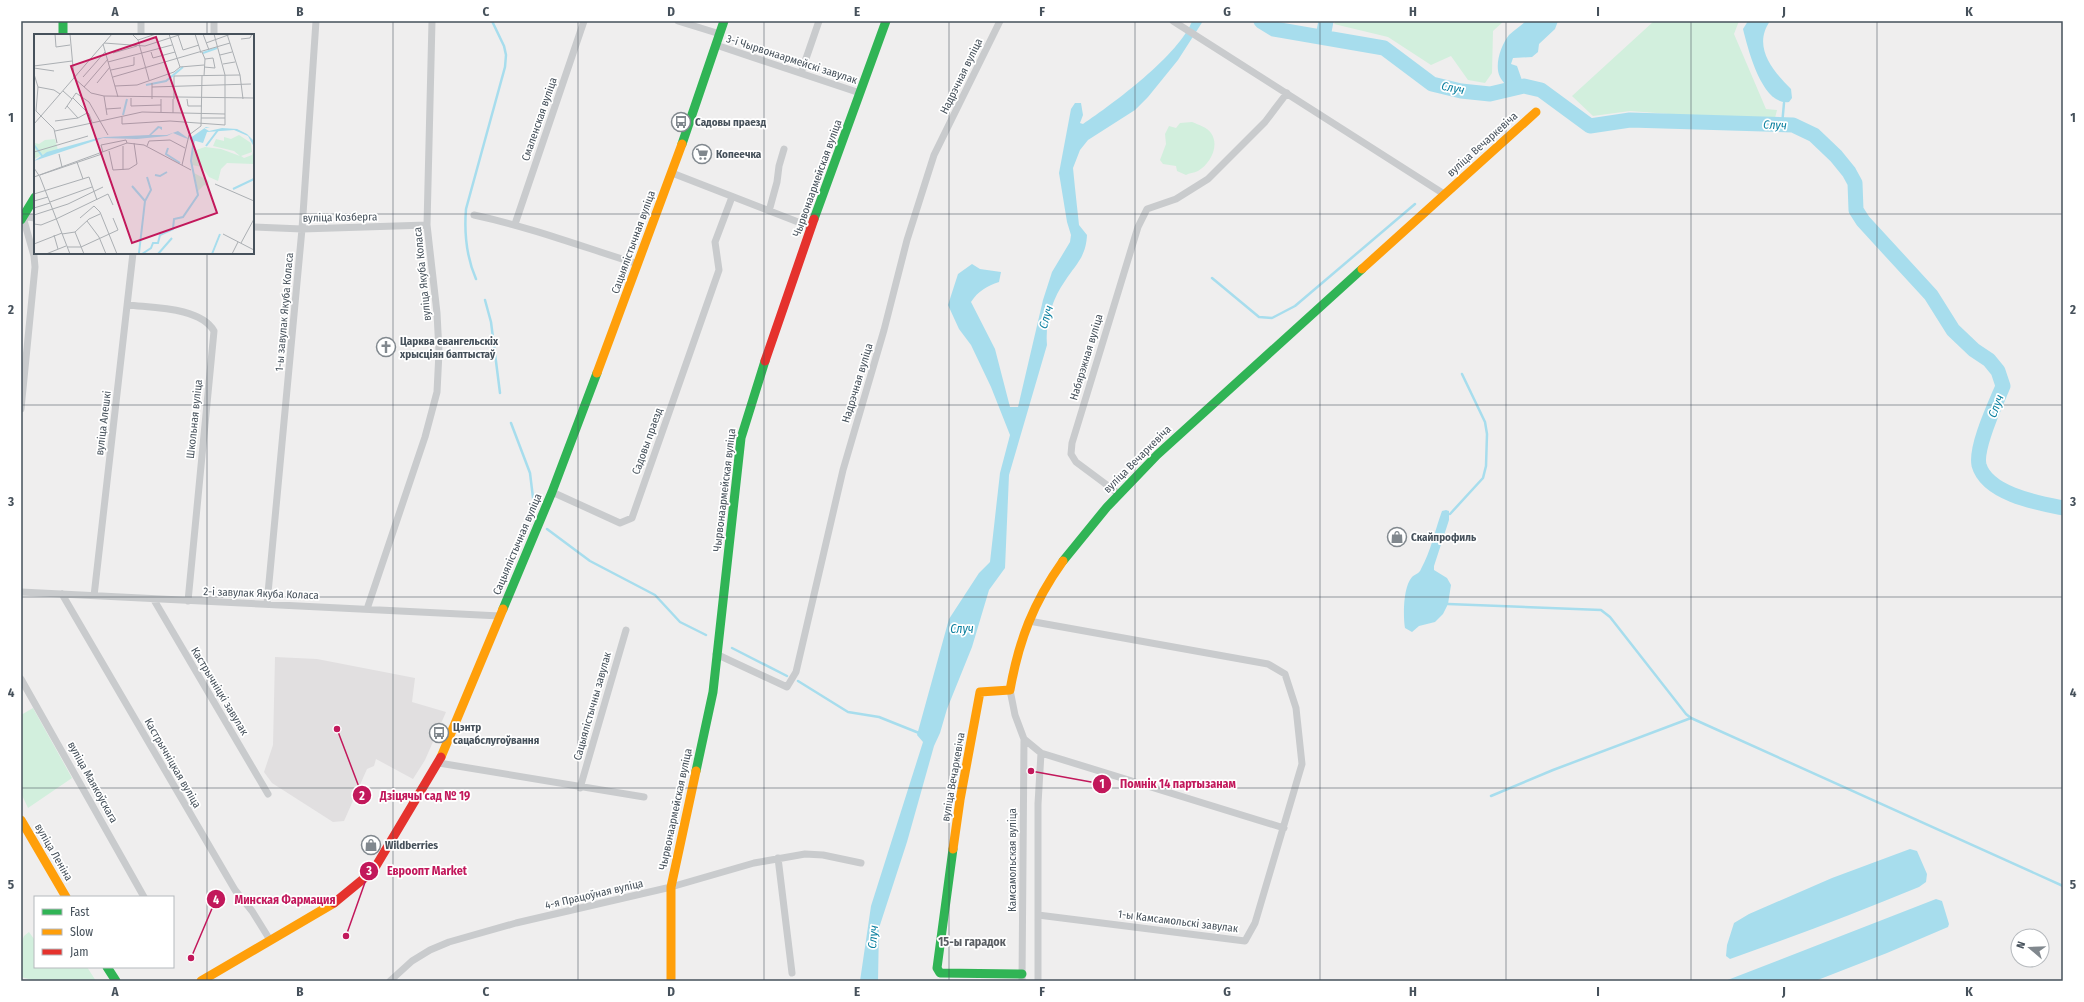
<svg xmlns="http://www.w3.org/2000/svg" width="2084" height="1002" font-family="'Fira Sans Condensed',sans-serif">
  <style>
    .education { fill: #e1dfe0 }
    .green { fill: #d2efdd }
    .water { fill: #a7dded }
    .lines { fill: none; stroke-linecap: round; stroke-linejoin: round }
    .stream { stroke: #a7dded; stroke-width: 2.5 }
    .river { stroke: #a7dded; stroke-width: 15 }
    .street { stroke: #c9cbcd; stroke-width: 7 }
    .fast { stroke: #30b455; stroke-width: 9 }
    .slow { stroke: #ff9f0a; stroke-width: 9 }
    .jam { stroke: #e5322d; stroke-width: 9 }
    .grid { fill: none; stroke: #46515b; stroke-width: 1; stroke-opacity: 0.55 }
    .labels { text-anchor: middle; stroke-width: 3.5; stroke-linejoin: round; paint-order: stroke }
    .street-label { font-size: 11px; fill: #46515b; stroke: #fff }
    .poi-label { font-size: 11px; font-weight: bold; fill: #46515b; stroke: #fff; text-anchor: start }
    .water-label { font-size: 12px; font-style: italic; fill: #0c80a0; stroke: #fff }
    .neighbourhood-label { font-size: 12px; font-weight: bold; fill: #5a5e63; stroke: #fff }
    .inset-river { fill: none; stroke: #a7dded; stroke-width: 2 }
    .inset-road { fill: none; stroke: #abafb3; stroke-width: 1 }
    .view { fill: #c2185b; fill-opacity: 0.15; stroke: #c2185b; stroke-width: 2 }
    .inset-edge { fill: none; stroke: #46515b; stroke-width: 2 }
    .leader { fill: none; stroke: #c2185b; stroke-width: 1.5 }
    .callout-dot { fill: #c2185b; stroke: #fff; stroke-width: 1.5 }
    .mark-label { font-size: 12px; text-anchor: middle; font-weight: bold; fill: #fff }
    .callout-label { font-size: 12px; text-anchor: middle; font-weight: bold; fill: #c2185b; stroke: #fff; stroke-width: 3.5; stroke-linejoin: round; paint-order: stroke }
    .neatline { fill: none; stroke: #46515b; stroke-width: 1.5 }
    .grid-label { font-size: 13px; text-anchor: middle; font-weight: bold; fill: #46515b }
  </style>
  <rect width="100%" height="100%" fill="#efeeee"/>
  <path class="education" d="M275 657 317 659 415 678 412 702 446 712 425 760 413 779 376 759 374 766 367 769 344 821 333 822 272 783 264 772 273 745Z"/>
  <path class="green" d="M1336 21H1504L1493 31 1492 73 1485 83 1468 80 1451 56 1431 65 1388 37 1334 24Z
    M1654 21H1739L1734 34 1766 109 1777 110 1774 122 1630 111 1593 116 1572 96Z
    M1192 122C1199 125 1207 127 1211 133 1220 146 1210 164 1198 171 1194 173 1189 173 1186 175L1177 171 1176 166 1163 164 1160 160 1166 144 1165 134 1169 126 1176 128 1180 123Z
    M33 708 72 778 28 808 21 793V715Z
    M29 932 34 939 35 938V967H87L96 981H36L21 977V944L24 936Z"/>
  <path class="water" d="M1192 21H1203L1178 60 1148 97 1135 110 1088 140 1080 150 1073 168 1075 188 1079 225 1087 235C1086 257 1076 264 1065 281 1052 299 1045 323 1047 345L1009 475 1005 568 989 590 972 647 947 709 940 733 934 746 907 842 879 928 878 981H860L871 906 923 742 917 735 949 619 979 573 990 562 1000 473 1010 435 991 387 971 345 959 329 948 305 958 274 972 264 980 269 1001 272 999 282C987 286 978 291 971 302L995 349 1010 407H1018L1043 300 1052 272 1070 242 1071 235 1067 222 1059 173 1071 109 1075 103H1081L1083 115 1080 123 1083 124C1113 104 1180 54 1192 21Z
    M1526 21H1558L1555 29 1539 44 1538 52 1532 57 1513 58 1511 64 1517 66 1524 86 1510 89C1507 86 1502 81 1500 77 1494 65 1501 45 1509 35 1514 30 1521 26 1526 21Z
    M1748 21H1770C1752 47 1773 71 1791 89L1792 98 1789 102C1762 106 1748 49 1743 29Z
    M1446 510 1449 511V520L1434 566V570L1447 578 1451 585 1448 604 1443 614 1435 622 1419 626 1412 632 1405 628C1403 616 1403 587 1412 577 1415 574 1419 574 1421 569 1431 551 1435 530 1442 511Z
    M1910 849 1917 851 1927 874 1926 882 1919 887C1856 913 1793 937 1730 959L1726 956 1727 945 1734 923 1749 914 1832 878Z
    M1936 899 1942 901 1949 924 1948 927 1887 953 1815 981H1725Z"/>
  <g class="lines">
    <path class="stream" d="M1782 125 1784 103
      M1212 278 1259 317 1272 318 1295 306 1415 204
      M476 279C466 256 464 234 466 209L505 67 506 55 504 46 492 21
      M485 300 491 322 500 393
      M511 423 530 473 534 506
      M1450 514 1483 478 1486 466 1487 434 1485 422 1462 374
      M547 529 590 561 655 595 680 622 706 635
      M1448 604 1601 610 1610 617 1686 714 1691 718 2063 886
      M732 648 787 676
      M798 681 848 712 879 717 919 733
      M1491 796 1553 770 1691 718"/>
    <path class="river" d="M1261 21 1274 29 1384 48 1432 84 1461 91 1490 94 1524 86 1541 90 1590 126 1630 120 1793 125 1814 135 1836 156 1849 172 1855 183 1856 210 1863 221 1931 295 1953 330 1974 350 1989 360 1998 371 2003 386C1996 403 1975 447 1979 465 1987 494 2038 503 2063 508
      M1323 37 1326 21"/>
    <path class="street" d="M141 21V35
      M214 21V35
      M678 21 720 34
      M1173 21 1444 194
      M716 45 860 93
      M801 73 819 21
      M672 173 811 227
      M769 211 777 182 779 166 784 149
      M474 215C530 227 583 247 638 264
      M21 216 35 218
      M515 224 584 21
      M253 227 302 229 427 225
      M128 305C153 308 200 307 214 331L188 601
      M21 409 35 267 34 256 23 217
      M552 492 620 523 632 518 719 270 715 242 732 197
      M1119 494 1076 462 1071 454 1072 443 1138 227 1147 209 1176 199 1208 179 1265 122 1287 93
      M21 592 500 616
      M62 594 235 890 252 911 270 940
      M94 596 133 253
      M154 600 268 794
      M267 604 302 229 316 21
      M367 609 425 437 437 392 439 352 437 313 427 225 432 21
      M1029 621 1268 664 1285 674 1296 708 1302 764 1255 923 1245 941 1038 915
      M716 654 787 687 796 672 843 470 884 330 907 240 934 155 1000 21
      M21 679 144 897
      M1010 690 1015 715 1024 739 1022 981
      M1024 739 1041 753 1284 828
      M439 763 644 797
      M580 788 626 630
      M778 858 792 973
      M390 981 412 961 430 950 449 942 516 923 671 887 754 863 805 854 823 855 861 863
      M1038 981V804L1041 753"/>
    <path class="fast" d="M63 21V35
      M682 144 724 21
      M814 219 886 21
      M21 220 35 197
      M1063 561 1107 507 1157 455 1362 269
      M503 609 552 492 597 373
      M696 771 713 692 741 438 765 361
      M953 849 937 968 940 973 1022 974
      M107 967 116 981"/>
    <path class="slow" d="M1362 269 1536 112
      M597 373 682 144
      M441 757 503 609
      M21 820 66 897
      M953 849 960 800 980 692 1010 690C1019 640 1033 603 1063 561
      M201 981 334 903
      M671 981V887L696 771"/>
    <path class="jam" d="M765 361 814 219
      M334 903 373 871 441 757"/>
  </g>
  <path class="grid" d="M207 21V35M393 21V981M578 21V981M764 21V981M949 21V981M1135 21V981M1320 21V981M1506 21V981M1691 21V981M1877 21V981M21 214H35M253 214H2063M207 253V981M21 405H2063M21 597H2063M21 788H2063"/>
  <defs>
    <symbol id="bus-ring" viewBox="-11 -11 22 22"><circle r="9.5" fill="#fff" stroke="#81888e" stroke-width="1.5"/><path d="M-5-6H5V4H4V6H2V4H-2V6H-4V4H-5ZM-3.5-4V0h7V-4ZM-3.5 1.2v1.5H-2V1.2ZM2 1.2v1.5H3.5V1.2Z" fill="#81888e"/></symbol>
    <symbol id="supermarket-ring" viewBox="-11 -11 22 22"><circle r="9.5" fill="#fff" stroke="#81888e" stroke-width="1.5"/><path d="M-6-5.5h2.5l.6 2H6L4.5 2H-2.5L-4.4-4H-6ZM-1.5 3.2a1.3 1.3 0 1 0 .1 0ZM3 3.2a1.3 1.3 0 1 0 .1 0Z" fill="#81888e"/></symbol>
    <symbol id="church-ring" viewBox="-11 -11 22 22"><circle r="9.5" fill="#fff" stroke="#81888e" stroke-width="1.5"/><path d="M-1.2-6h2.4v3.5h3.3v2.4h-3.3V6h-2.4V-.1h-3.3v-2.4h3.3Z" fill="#81888e"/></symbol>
    <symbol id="shop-ring" viewBox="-11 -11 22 22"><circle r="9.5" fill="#fff" stroke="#81888e" stroke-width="1.5"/><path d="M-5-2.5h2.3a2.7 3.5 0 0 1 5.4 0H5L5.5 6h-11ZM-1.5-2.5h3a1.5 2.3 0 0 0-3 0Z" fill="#81888e"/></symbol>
  </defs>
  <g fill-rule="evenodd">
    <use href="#bus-ring" x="670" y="111" width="22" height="22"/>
    <use href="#supermarket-ring" x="691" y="143" width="22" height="22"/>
    <use href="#church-ring" x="375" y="336" width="22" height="22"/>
    <use href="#shop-ring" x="1386" y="526" width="22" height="22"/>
    <use href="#bus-ring" x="428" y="722" width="22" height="22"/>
    <use href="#shop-ring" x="360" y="834" width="22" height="22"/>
  </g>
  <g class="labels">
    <g class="street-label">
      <text transform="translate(792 59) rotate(18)" y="4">3-і Чырвонаармейскі завулак</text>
      <text transform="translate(961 76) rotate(-64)" y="4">Надрэчная вуліца</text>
      <text transform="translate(539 119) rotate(-71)" y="4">Смаленская вуліца</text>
      <text transform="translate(1482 144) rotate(-42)" y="4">вуліца Вечаркевіча</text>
      <text transform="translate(817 178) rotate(-70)" y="4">Чырвонаармейская вуліца</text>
      <text transform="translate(340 217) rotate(-1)" y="4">вуліца Козберга</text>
      <text transform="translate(633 242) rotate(-70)" y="4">Сацыялістычная вуліца</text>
      <text transform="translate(422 274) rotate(-96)" y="4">вуліца Якуба Коласа</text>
      <text transform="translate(284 312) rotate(-85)" y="4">1-ы завулак Якуба Коласа</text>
      <text transform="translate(1086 357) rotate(-73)" y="4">Набярэжная вуліца</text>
      <text transform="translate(857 383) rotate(-73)" y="4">Надрэчная вуліца</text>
      <text transform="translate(194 419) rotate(-84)" y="4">Школьная вуліца</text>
      <text transform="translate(103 423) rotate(-83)" y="4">вуліца Алешкі</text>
      <text transform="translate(647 441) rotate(-70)" y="4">Садовы праезд</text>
      <text transform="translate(1137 459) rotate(-45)" y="4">вуліца Вечаркевіча</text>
      <text transform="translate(724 490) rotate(-83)" y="4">Чырвонаармейская вуліца</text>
      <text transform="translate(517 544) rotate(-67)" y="4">Сацыялістычная вуліца</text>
      <text transform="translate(261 593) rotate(2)" y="4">2-і завулак Якуба Коласа</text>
      <text transform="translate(220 691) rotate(59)" y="4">Кастрычніцкі завулак</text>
      <text transform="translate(592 706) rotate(-74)" y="4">Сацыялістычны завулак</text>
      <text transform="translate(173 763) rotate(60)" y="4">Кастрычніцкая вуліца</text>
      <text transform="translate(953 777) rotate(-80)" y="4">вуліца Вечаркевіча</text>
      <text transform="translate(93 782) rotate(61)" y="4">вуліца Маякоўскага</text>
      <text transform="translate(675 809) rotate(-78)" y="4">Чырвонаармейская вуліца</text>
      <text transform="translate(54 852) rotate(60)" y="4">вуліца Леніна</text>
      <text transform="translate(1012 860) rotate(-90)" y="4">Камсамольская вуліца</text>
      <text transform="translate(594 894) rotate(-13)" y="4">4-я Працоўная вуліца</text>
      <text transform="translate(1178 921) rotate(7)" y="4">1-ы Камсамольскі завулак</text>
    </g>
    <g class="poi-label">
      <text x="695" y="126">Садовы праезд</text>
      <text x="716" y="158">Копеечка</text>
      <text x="400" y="345">Царква евангельскіх<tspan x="400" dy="13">хрысціян баптыстаў</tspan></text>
      <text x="1411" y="541">Скайпрофиль</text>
      <text x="453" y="731">Цэнтр<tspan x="453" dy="13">сацабслугоўвання</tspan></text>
      <text x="385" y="849">Wildberries</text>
    </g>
    <g class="water-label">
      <text transform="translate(1453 88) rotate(12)" y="4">Случ</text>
      <text transform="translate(1775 125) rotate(2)" y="4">Случ</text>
      <text transform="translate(1046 317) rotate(-73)" y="4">Случ</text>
      <text transform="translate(1996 406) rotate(-69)" y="4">Случ</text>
      <text x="962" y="633">Случ</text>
      <text transform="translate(873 937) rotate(-85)" y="4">Случ</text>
    </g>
    <g class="neighbourhood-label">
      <text x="972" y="946">15-ы гарадок</text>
    </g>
  </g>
  <g transform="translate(34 34)">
    <rect width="220" height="220" fill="#efeeee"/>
    <path d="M205 101 217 109 218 118 207 122 210 124 218 121 220 114V130L193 129 187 135 184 147 175 143 168 133 158 131 159 117 171 113 187 115 206 122 200 117 179 112 182 105 190 107V103L197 105ZM0 105 1 109 5 110 11 106 21 105 24 116 12 119 0 125ZM160 139 175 147 174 152 170 151 164 157Z" fill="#d2efdd"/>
    <path d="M124 92 128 93V96L125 94 117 101H133L144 97 155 105 172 93 176 94H170L175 97 188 94 203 95 213 100 219 106 220 113 214 102 200 96 173 98 169 109 151 104 139 99 133 102 103 105 69 104 0 127 13 118 60 105 71 103 115 101Z" fill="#a7dded"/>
    <path class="inset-river" d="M169 19 183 14M112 51 132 47 149 33M89 81 93 65M0 111 9 123M172 112 184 96M134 114 132 120 146 129M121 141 126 142 133 138M98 152 111 167M199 155 220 145M105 219 111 167 117 156 113 143M108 220 117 214 119 209H124L126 201 139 195 140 185 149 183 164 161 157 127 160 105M124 220 138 204M178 220 186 200"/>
    <path class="inset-road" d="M21 0 22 13 36 11M36 0 40 44M98 0 104 6 115 46M135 0 146 33M161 0 167 19M169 0 175 16M193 0 206 41 209 65M144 1 149 16 165 11M207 5 216 4 218 0M104 6 122 0M70 9 111 12 148 0M172 9 197 0M69 10 84 63M117 18 119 24 141 18M168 18 171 25 170 42M79 19 103 12M186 21 198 18M74 28 138 11M189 30 201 28M0 32 38 27M146 33 170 31M170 33 181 34 179 24 171 25M0 34 20 37M77 36 100 31V23M0 40 4 53 2 77 20 95 23 109M49 43 71 18M79 43 196 9M40 44 57 59 70 62 220 64M63 49 76 33M118 49V65M81 52 103 51 140 38 146 33M4 53 20 56 26 60M50 53 74 25M118 53 217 50M29 57 38 65M70 62 73 81M39 64 55 80 58 88M97 64V72L127 71M139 65V79M140 65V42L206 41M153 65 154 72H168M33 72 44 84M31 75 42 59 55 68 74 101M72 75 87 74M127 78V65M88 83V90L136 87 191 91V41L180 0M167 84H191M21 87 44 84 53 79M0 90 78 0M21 97 108 78 191 80M89 112V136M113 112 115 107 136 106 151 114M75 117 79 136 95 135 103 130 100 109M0 118 54 102M69 118 67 111 92 106 93 109 110 111 157 136M25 120 28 133M43 128 49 145M148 131 155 101 167 92 168 42M0 134 6 143 36 220M6 141 68 120M0 143 93 109M181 150 220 167M0 160 55 143 63 166M0 167 14 163M16 168 58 153M60 172 66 178 83 220M0 174 16 169M0 181 34 170 69 153M46 184 60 172M53 187 65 203 72 220M0 190 7 191 22 185 74 160 79 171M41 198 50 220M28 200 41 198 55 185 66 180M189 200 220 216M20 201 24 215M207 209 220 185M0 210 28 199M33 213H47L84 196 79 184M12 220 32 212M198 220 204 208"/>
    <path class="view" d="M122 3 183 179 98 209 37 32Z"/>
    <rect width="220" height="220" class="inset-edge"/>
  </g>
  <path class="leader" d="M1031 771L1102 784M337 729L362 795M346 936L369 871M191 958L216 899"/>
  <g class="callout-dot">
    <circle cx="1031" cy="771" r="4"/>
    <circle cx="337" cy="729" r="4"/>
    <circle cx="346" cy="936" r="4"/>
    <circle cx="191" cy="958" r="4"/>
    <circle cx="1102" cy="784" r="10"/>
    <circle cx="362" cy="795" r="10"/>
    <circle cx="369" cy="871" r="10"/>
    <circle cx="216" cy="899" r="10"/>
  </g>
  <g class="mark-label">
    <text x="1102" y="788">1</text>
    <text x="362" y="800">2</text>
    <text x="369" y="875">3</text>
    <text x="216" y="904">4</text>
  </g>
  <g class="callout-label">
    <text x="1178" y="788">Помнік 14 партызанам</text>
    <text x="425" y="800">Дзіцячы сад № 19</text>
    <text x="427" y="875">Евроопт Market</text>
    <text x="285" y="904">Минская Фармация</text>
  </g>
  <rect width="2084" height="1002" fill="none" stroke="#ffffff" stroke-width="44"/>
  <rect x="34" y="896" width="140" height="72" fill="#ffffff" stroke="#b5b9bd"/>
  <rect x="42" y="909" width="20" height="6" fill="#30b455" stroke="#b5b9bd"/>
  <text x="70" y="916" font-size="12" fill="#46515b">Fast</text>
  <rect x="42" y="929" width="20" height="6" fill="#ff9f0a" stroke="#b5b9bd"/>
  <text x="70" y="936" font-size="12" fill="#46515b">Slow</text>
  <rect x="42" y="949" width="20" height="6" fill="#e5322d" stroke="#b5b9bd"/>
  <text x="70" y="956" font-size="12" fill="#46515b">Jam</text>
  <g transform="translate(2030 948) rotate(289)"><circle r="19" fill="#ffffff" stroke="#b5b9bd"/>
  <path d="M0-3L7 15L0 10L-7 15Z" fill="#81888e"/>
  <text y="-6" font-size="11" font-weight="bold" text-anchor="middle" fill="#46515b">N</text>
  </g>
  <rect x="22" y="22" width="2040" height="958" class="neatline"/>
  <g class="grid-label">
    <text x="115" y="16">A</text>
    <text x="300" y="16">B</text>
    <text x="486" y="16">C</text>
    <text x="671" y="16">D</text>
    <text x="857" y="16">E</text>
    <text x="1042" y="16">F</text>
    <text x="1227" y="16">G</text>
    <text x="1413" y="16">H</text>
    <text x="1598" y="16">I</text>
    <text x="1784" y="16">J</text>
    <text x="1969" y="16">K</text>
    <text x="11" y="122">1</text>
    <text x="2073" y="122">1</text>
    <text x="11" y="314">2</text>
    <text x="2073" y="314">2</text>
    <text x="11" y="506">3</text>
    <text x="2073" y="506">3</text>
    <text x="11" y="697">4</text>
    <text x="2073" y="697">4</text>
    <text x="11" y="889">5</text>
    <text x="2073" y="889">5</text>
    <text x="115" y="996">A</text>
    <text x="300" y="996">B</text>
    <text x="486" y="996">C</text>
    <text x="671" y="996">D</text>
    <text x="857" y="996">E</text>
    <text x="1042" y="996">F</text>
    <text x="1227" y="996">G</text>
    <text x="1413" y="996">H</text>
    <text x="1598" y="996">I</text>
    <text x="1784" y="996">J</text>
    <text x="1969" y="996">K</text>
  </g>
</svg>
